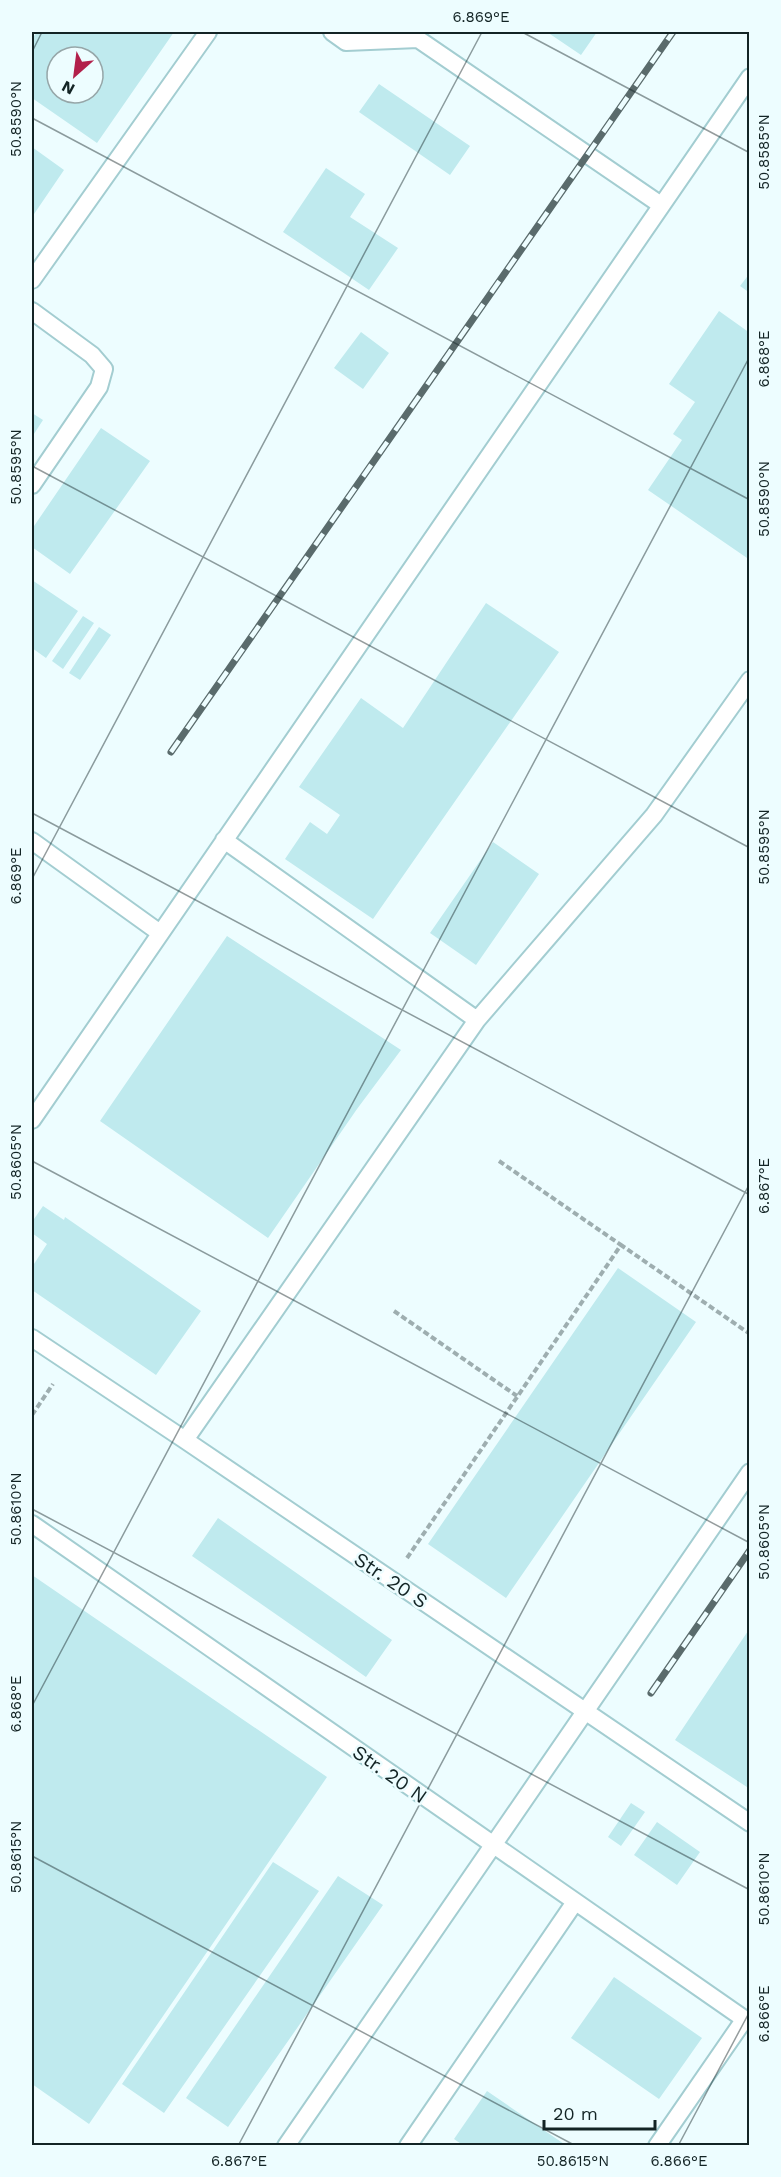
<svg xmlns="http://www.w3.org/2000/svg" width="781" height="2177" font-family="'Work Sans',sans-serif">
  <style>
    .building { fill: #bfeaee; fill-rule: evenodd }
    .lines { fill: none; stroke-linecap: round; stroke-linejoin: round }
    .service-casing { stroke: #a3cdd1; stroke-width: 20 }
    .path { stroke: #9eaeb0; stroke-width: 4; stroke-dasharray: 6 3; stroke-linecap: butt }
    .service { stroke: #fff; stroke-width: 16 }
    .rail-casing { stroke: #5a6b6c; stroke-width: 7 }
    .rail { stroke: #edfdff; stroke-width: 4.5; stroke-dasharray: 14; stroke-linecap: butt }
    .ticks { fill: none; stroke: #132425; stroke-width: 1.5; stroke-opacity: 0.45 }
    .labels { text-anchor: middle; stroke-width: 5; stroke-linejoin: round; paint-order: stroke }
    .street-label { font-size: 20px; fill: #132425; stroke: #edfdff }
    .neatline { fill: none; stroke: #132425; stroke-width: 2 }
    .ticks-label { font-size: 15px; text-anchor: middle; fill: #132425 }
  </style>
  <rect width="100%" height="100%" fill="#edfdff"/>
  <path class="building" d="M37 32H174L97 143 32 98V39ZM57 57H93V93H57Z
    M547 32H597L581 55Z
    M379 84 470 146 450 175 359 112Z
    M32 147 64 170 32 217Z
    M326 168 365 194 350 217 398 248 369 290 283 232Z
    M750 273V293L740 286Z
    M719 311 750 333V560L648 490 682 440 673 434 695 402 669 384Z
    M361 332 389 353 363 389 334 368Z
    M32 413 43 420 32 437Z
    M101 428 150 461 70 574 32 547V529Z
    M32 580 78 611 46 658 32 648Z
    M486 603 559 652 373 919 285 859 310 822 327 834 340 815 299 787 361 698 403 728Z
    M83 616 94 623 63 669 52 661Z
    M99 627 111 635 80 680 69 673Z
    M493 842 539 874 476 965 430 933Z
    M227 936 401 1050 357 1109 268 1238 100 1121Z
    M43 1206 64 1220 65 1217 201 1311 156 1375 32 1290V1267L47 1244 32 1233V1222Z
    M618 1268 696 1322 506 1598 428 1544Z
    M218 1518 392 1640 366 1677 192 1556Z
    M32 1575 327 1777 89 2124 32 2084Z
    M750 1628V1789L675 1740Z
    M631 1803 645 1812 621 1846 608 1837Z
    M657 1822 700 1852 677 1885 634 1855Z
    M273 1862 319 1891 164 2113 122 2084Z
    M338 1876 383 1905 228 2127 186 2098Z
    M614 1977 702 2038 659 2099 571 2038Z
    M487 2091 567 2146H464L454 2139Z"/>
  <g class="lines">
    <defs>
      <path id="service" d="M332 32 346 42 418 39 661 205
        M32 280 208 32
        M32 311 92 355 104 369 99 387 32 485
        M224 840 477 1020
        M32 841 160 933
        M32 1120 750 77
        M32 1338 185 1440 750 1823
        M185 1440 477 1020 654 815 750 680
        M32 1524 750 2023
        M286 2146 750 1472
        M408 2146 575 1902
        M657 2146 744 2020"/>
    </defs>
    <use href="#service" class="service-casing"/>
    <path class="path" d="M499 1161 621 1245
      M394 1311 517 1396
      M32 1415 53 1384
      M407 1558 621 1245 750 1334"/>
    <use href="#service" class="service"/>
    <defs>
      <path id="rail" d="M171 752 673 32
        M651 1693 750 1550"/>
    </defs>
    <use href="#rail" class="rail-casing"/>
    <use href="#rail" class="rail"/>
  </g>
  <path class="ticks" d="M522 32 750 153M32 52 42 32M32 118 750 500M32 466 750 848M32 813 750 1195M32 879 482 32M32 1161 750 1543M32 1509 750 1890M32 1706 750 356M32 1856 576 2146M238 2146 750 1183M678 2146 750 2011"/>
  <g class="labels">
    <g class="street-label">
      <text transform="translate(391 1580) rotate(34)" y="7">Str. 20 S</text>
      <text transform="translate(390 1774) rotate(35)" y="7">Str. 20 N</text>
    </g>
  </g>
  <rect width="781" height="2177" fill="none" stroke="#edfdff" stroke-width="66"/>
  <g transform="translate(75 75) rotate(208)"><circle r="28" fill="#edfdff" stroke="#96a6a8" stroke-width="1.5"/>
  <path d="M0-4.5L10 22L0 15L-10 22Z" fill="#b2204b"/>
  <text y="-9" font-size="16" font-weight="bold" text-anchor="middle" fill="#132425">N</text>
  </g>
  <path d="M544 2120v9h111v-9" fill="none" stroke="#132425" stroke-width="3"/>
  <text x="553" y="2120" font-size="18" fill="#132425" stroke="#edfdff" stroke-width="4.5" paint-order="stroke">20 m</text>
  <rect x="33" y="33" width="715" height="2111" class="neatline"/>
  <g class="ticks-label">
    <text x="481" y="22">6.869°E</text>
    <text transform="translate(16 119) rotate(-90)" y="5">50.8590°N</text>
    <text transform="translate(764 152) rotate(-90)" y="5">50.8585°N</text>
    <text transform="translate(764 359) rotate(-90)" y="5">6.868°E</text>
    <text transform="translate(16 467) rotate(-90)" y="5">50.8595°N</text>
    <text transform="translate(764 499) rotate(-90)" y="5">50.8590°N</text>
    <text transform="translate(764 847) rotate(-90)" y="5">50.8595°N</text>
    <text transform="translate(16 876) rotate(-90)" y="5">6.869°E</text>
    <text transform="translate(16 1162) rotate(-90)" y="5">50.8605°N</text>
    <text transform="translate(764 1186) rotate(-90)" y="5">6.867°E</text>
    <text transform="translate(16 1509) rotate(-90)" y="5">50.8610°N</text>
    <text transform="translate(764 1542) rotate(-90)" y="5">50.8605°N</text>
    <text transform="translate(16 1704) rotate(-90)" y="5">6.868°E</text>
    <text transform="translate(16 1857) rotate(-90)" y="5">50.8615°N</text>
    <text transform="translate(764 1889) rotate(-90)" y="5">50.8610°N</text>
    <text transform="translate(764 2014) rotate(-90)" y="5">6.866°E</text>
    <text x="239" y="2166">6.867°E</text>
    <text x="573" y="2166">50.8615°N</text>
    <text x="679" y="2166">6.866°E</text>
  </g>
</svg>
